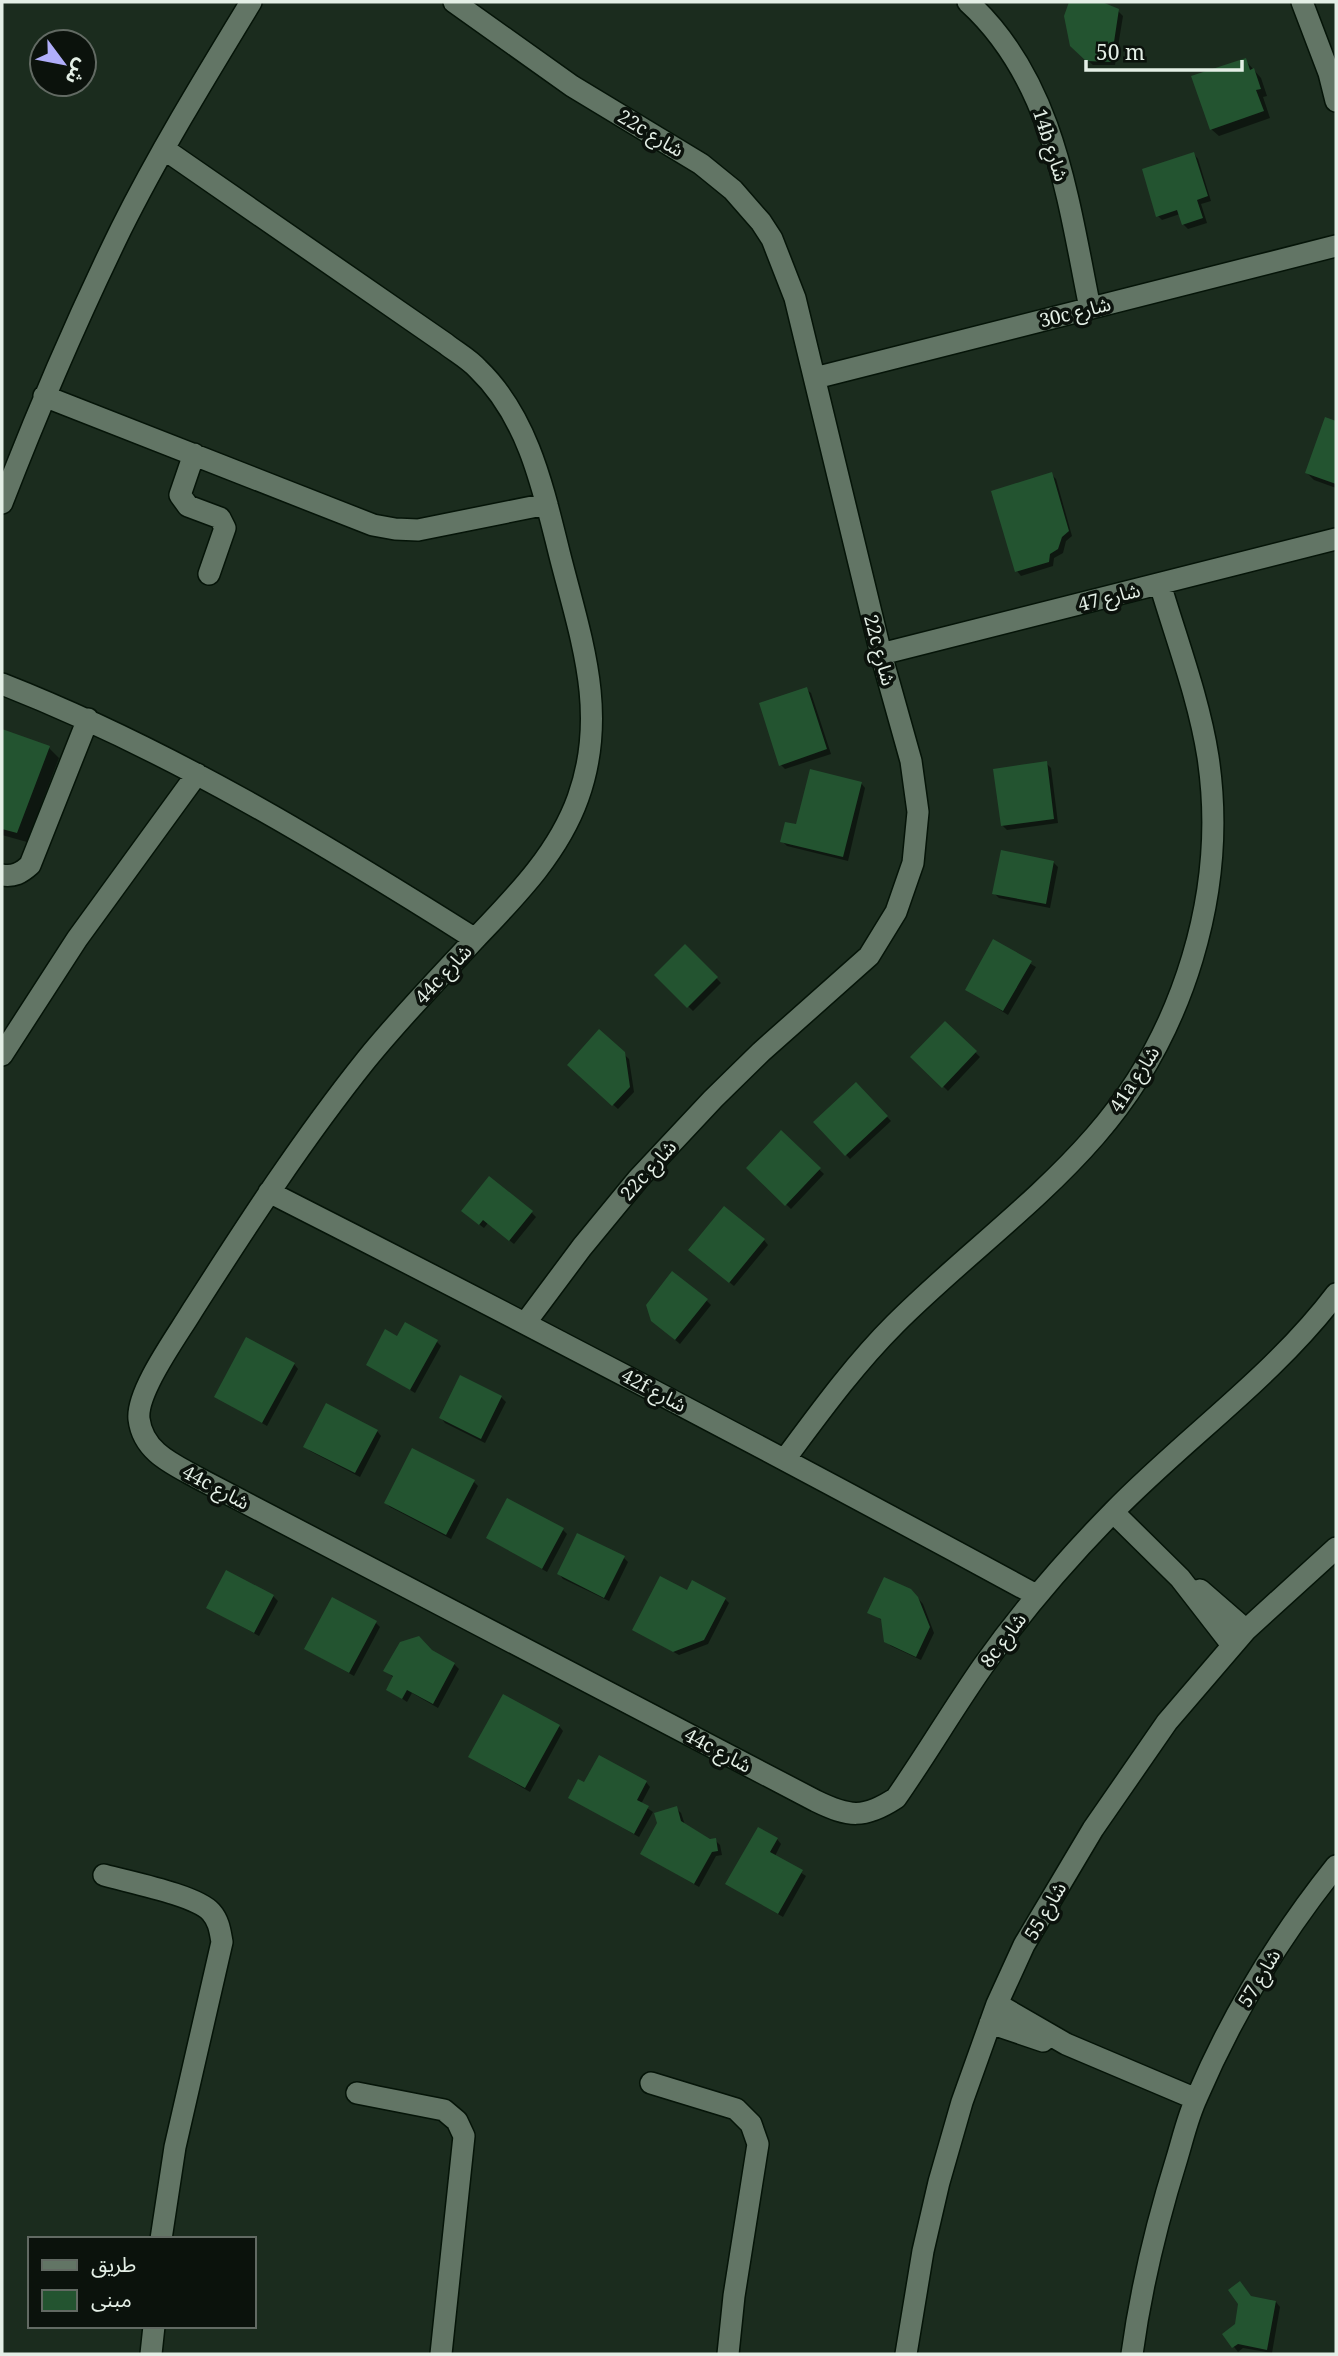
<svg xmlns="http://www.w3.org/2000/svg" width="1338" height="2356" font-family="'Noto Serif','Noto Sans Arabic',serif">
  <style>
    .shadow { fill: #0007 }
    .building { fill: #235430 }
    .lines { fill: none; stroke-linecap: round; stroke-linejoin: round }
    .minor-casing { stroke: #051408; stroke-width: 24 }
    .minor { stroke: #627565; stroke-width: 21 }
    .labels { text-anchor: middle; stroke-width: 7; stroke-linejoin: round; paint-order: stroke }
    .street-label { font-size: 19px; fill: #e4efe6; stroke: #0b120c }
  </style>
  <rect width="100%" height="100%" fill="#1b2c1e"/>
  <path class="shadow" d="M1070 2H1098L1118 11 1123 16 1115 65H1093L1072 46 1066 16Z
    M1245 60 1261 78 1267 96 1263 97 1270 118 1219 136 1211 129Z
    M1194 154 1198 159 1211 201 1201 204 1207 223 1188 229 1183 224 1180 214 1162 220 1158 216Z
    M1326 419 1336 422V488L1314 480 1307 473Z
    M1051 474 1056 479 1072 536 1066 541 1063 553 1054 558 1053 566 1021 576 1017 571Z
    M806 689 811 693 831 754 785 769 781 765Z
    M2 731 49 748 59 758 27 842 2 835Z
    M1046 763 1051 768 1058 823 1007 830 1002 825Z
    M861 783 865 788 848 861 787 846 782 841Z
    M1053 862 1058 867 1050 908 999 898 994 893Z
    M994 942 1036 967 1008 1015 967 989Z
    M685 946 721 983 693 1011 656 975Z
    M945 1023 980 1057 948 1091 913 1057Z
    M600 1032 629 1059 634 1092 618 1109 569 1065Z
    M856 1084 891 1121 850 1159 815 1122Z
    M781 1133 824 1174 791 1209 748 1168Z
    M531 1212 536 1217 514 1244 488 1223 484 1228 468 1216Z
    M764 1240 768 1245 734 1286 695 1254Z
    M706 1300 711 1305 680 1344 658 1325Z
    M397 1338 437 1342 441 1346 415 1393 368 1364Z
    M294 1364 298 1369 267 1426 216 1397Z
    M461 1377 501 1397 506 1402 485 1443 445 1423 441 1418Z
    M377 1431 381 1436 360 1477 310 1451 306 1446Z
    M474 1482 478 1486 451 1539 390 1507 386 1503Z
    M563 1530 567 1534 547 1572 488 1538Z
    M624 1558 628 1562 609 1601 563 1579 559 1574Z
    M273 1596 278 1601 259 1636 208 1608Z
    M916 1596 923 1604 934 1633 921 1660 891 1646 886 1641 883 1621 870 1612Z
    M725 1599 729 1603 708 1644 679 1655 634 1630Z
    M376 1623 380 1627 354 1676 306 1649Z
    M454 1664 459 1669 438 1708 412 1693 407 1702 388 1689 394 1678 386 1671Z
    M559 1726 563 1731 530 1792 470 1757Z
    M646 1782 650 1787 641 1804 653 1812 639 1837 570 1798 585 1785Z
    M676 1808 681 1813 685 1825 709 1841 715 1840 720 1845 722 1855 716 1856 699 1887 642 1854Z
    M777 1839 781 1844 775 1856 806 1876 783 1917 727 1884Z
    M1252 2298 1276 2302 1280 2307 1272 2353 1243 2348 1238 2352 1224 2334 1237 2325Z"/>
  <path class="building" d="M1069 2H1102L1119 9 1111 62 1086 61 1070 46 1064 16Z
    M1246 58 1250 70 1254 68 1261 89 1256 90 1264 111 1210 130 1191 76Z
    M1194 152 1208 196 1197 200 1203 218 1182 225 1177 210 1156 217 1142 169Z
    M1325 417 1336 421V484L1305 473Z
    M1052 472 1069 531 1062 537 1058 549 1050 554 1049 562 1015 572 991 491Z
    M807 687 827 749 779 766 759 703Z
    M2 729 50 746 17 833 2 829Z
    M1047 761 1054 819 1001 826 993 769Z
    M810 769 862 782 843 857 780 842 785 822 796 824Z
    M1001 850 1054 861 1046 904 992 894Z
    M993 939 1032 961 1003 1011 965 990Z
    M685 944 718 977 687 1008 654 975Z
    M945 1021 977 1051 942 1088 910 1057Z
    M599 1029 625 1052 630 1087 612 1106 567 1065Z
    M856 1082 888 1116 845 1156 813 1122Z
    M781 1130 821 1168 785 1206 746 1168Z
    M489 1176 533 1211 509 1241 483 1220 479 1225 461 1211Z
    M724 1206 765 1239 729 1283 688 1250Z
    M672 1271 708 1299 675 1340 651 1321 646 1305Z
    M405 1322 438 1340 410 1390 366 1365 385 1329 397 1336Z
    M246 1337 295 1363 262 1423 214 1397Z
    M460 1375 502 1396 481 1439 439 1418Z
    M326 1403 378 1430 355 1473 303 1447Z
    M412 1448 475 1480 446 1535 384 1503Z
    M507 1498 564 1528 542 1569 486 1538Z
    M577 1533 625 1556 604 1598 557 1574Z
    M226 1570 274 1595 254 1633 206 1608Z
    M660 1576 687 1590 692 1580 726 1598 704 1640 673 1652 632 1630Z
    M884 1577 911 1589 918 1597 930 1627 916 1657 884 1642 881 1619 867 1613Z
    M332 1597 377 1621 349 1673 304 1649Z
    M419 1636 432 1650 455 1663 433 1704 407 1690 402 1699 386 1690 393 1676 383 1671 400 1642Z
    M503 1694 560 1725 525 1788 468 1757Z
    M599 1755 647 1781 637 1800 649 1806 634 1834 568 1798 578 1779 584 1782Z
    M677 1806 681 1821 710 1839 716 1838 718 1851 712 1852 694 1884 640 1854 657 1823 654 1813Z
    M758 1827 778 1838 770 1852 803 1870 778 1914 725 1884Z
    M1240 2281 1251 2296 1276 2301 1267 2350 1238 2344 1232 2348 1222 2334 1235 2324 1238 2304 1228 2290Z"/>
  <g class="lines">
    <defs>
      <path id="minor" d="M454 2 572 86 701 164 733 190 761 222 772 239 795 298 881 654 911 761 918 812 913 863 896 912 869 956 761 1052 713 1099 638 1179 582 1247 526 1322
        M968 2C1054 80 1068 200 1090 308
        M1302 2 1329 73 1336 101
        M164 149 446 344C456 352 469 359 478 369 528 417 543 488 559 552 580 636 609 712 578 798 558 854 515 897 475 939 438 979 400 1018 366 1060 302 1140 247 1225 192 1311 177 1336 136 1392 139 1419 143 1452 173 1464 198 1478L816 1801C849 1817 864 1819 896 1798 926 1755 953 1709 983 1666 1022 1611 1066 1560 1113 1512 1185 1438 1273 1377 1336 1294
        M815 378 1336 246
        M44 396 373 525 395 529 418 530 547 504
        M194 454 180 495 188 506 220 518 225 528 209 574
        M2 503C38 410 77 319 121 229 160 151 206 76 251 2
        M881 654 1336 539
        M2 684C170 750 323 843 475 939
        M2 875C14 877 21 873 30 865L88 719
        M2 1055 77 939 197 774
        M269 1192C527 1323 782 1457 1036 1595
        M785 1459C820 1412 854 1365 895 1324 960 1259 1035 1205 1095 1136 1184 1034 1228 890 1208 757 1199 699 1177 641 1160 584
        M1113 1512 1180 1578 1232 1645
        M1200 1590 1246 1630
        M104 1875C128 1882 196 1895 211 1912 219 1921 220 1931 222 1942L175 2147 161 2239
        M997 2004 1066 2044 1196 2099
        M990 2023 1043 2041
        M651 2083 736 2109 751 2124 758 2144 734 2296 728 2354
        M357 2093 444 2110 457 2121 464 2136 441 2354
        M151 2354 154 2326
        M906 2354 923 2251 939 2182 962 2102 997 2004 1024 1945 1093 1829 1167 1722 1246 1630 1336 1548
        M1132 2354C1141 2288 1157 2222 1177 2158 1183 2138 1188 2116 1197 2097 1232 2015 1280 1936 1336 1866"/>
    </defs>
    <use href="#minor" class="minor-casing"/>
    <use href="#minor" class="minor"/>
  </g>
  <g class="labels">
    <g class="street-label">
      <text transform="translate(651 133) rotate(31)" y="7">22c شارع</text>
      <text transform="translate(1051 145) rotate(72)" y="7">14b شارع</text>
      <text transform="translate(1075 312) rotate(-14)" y="7">30c شارع</text>
      <text transform="translate(1109 597) rotate(-14)" y="7">شارع 47</text>
      <text transform="translate(880 650) rotate(75)" y="7">22c شارع</text>
      <text transform="translate(443 974) rotate(-47)" y="7">44c شارع</text>
      <text transform="translate(1134 1079) rotate(-57)" y="7">41a شارع</text>
      <text transform="translate(648 1170) rotate(-48)" y="7">22c شارع</text>
      <text transform="translate(654 1390) rotate(28)" y="7">42f شارع</text>
      <text transform="translate(216 1487) rotate(28)" y="7">44c شارع</text>
      <text transform="translate(1003 1640) rotate(-53)" y="7">8c شارع</text>
      <text transform="translate(718 1750) rotate(28)" y="7">44c شارع</text>
      <text transform="translate(1045 1911) rotate(-60)" y="7">شارع 55</text>
      <text transform="translate(1259 1978) rotate(-59)" y="7">شارع 57</text>
    </g>
  </g>
  <rect width="1338" height="2356" fill="none" stroke="#e4efe6" stroke-width="7"/>
  <rect x="28" y="2237" width="228" height="91" fill="#0b120c" stroke="#626a63" stroke-width="2"/>
  <rect x="42" y="2260" width="35" height="10" fill="#627565" stroke="#626a63" stroke-width="2"/>
  <text x="91" y="2272" font-size="21" fill="#e4efe6">طريق</text>
  <rect x="42" y="2290" width="35" height="21" fill="#235430" stroke="#626a63" stroke-width="2"/>
  <text x="91" y="2307" font-size="21" fill="#e4efe6">مبنى</text>
  <g transform="translate(63 63) rotate(122)"><circle r="33" fill="#0b120c" stroke="#626a63" stroke-width="2"/>
  <path d="M0-5L12 26L0 18L-12 26Z" fill="#b0aefa"/>
  <text y="-10" font-size="19" font-weight="bold" text-anchor="middle" fill="#e4efe6">ش</text>
  </g>
  <path d="M1086 60v10h156v-10" fill="none" stroke="#e4efe6" stroke-width="3.5"/>
  <text x="1096" y="60" font-size="21" fill="#e4efe6" stroke="#0b120c" stroke-width="5" paint-order="stroke">50 m</text>
</svg>
